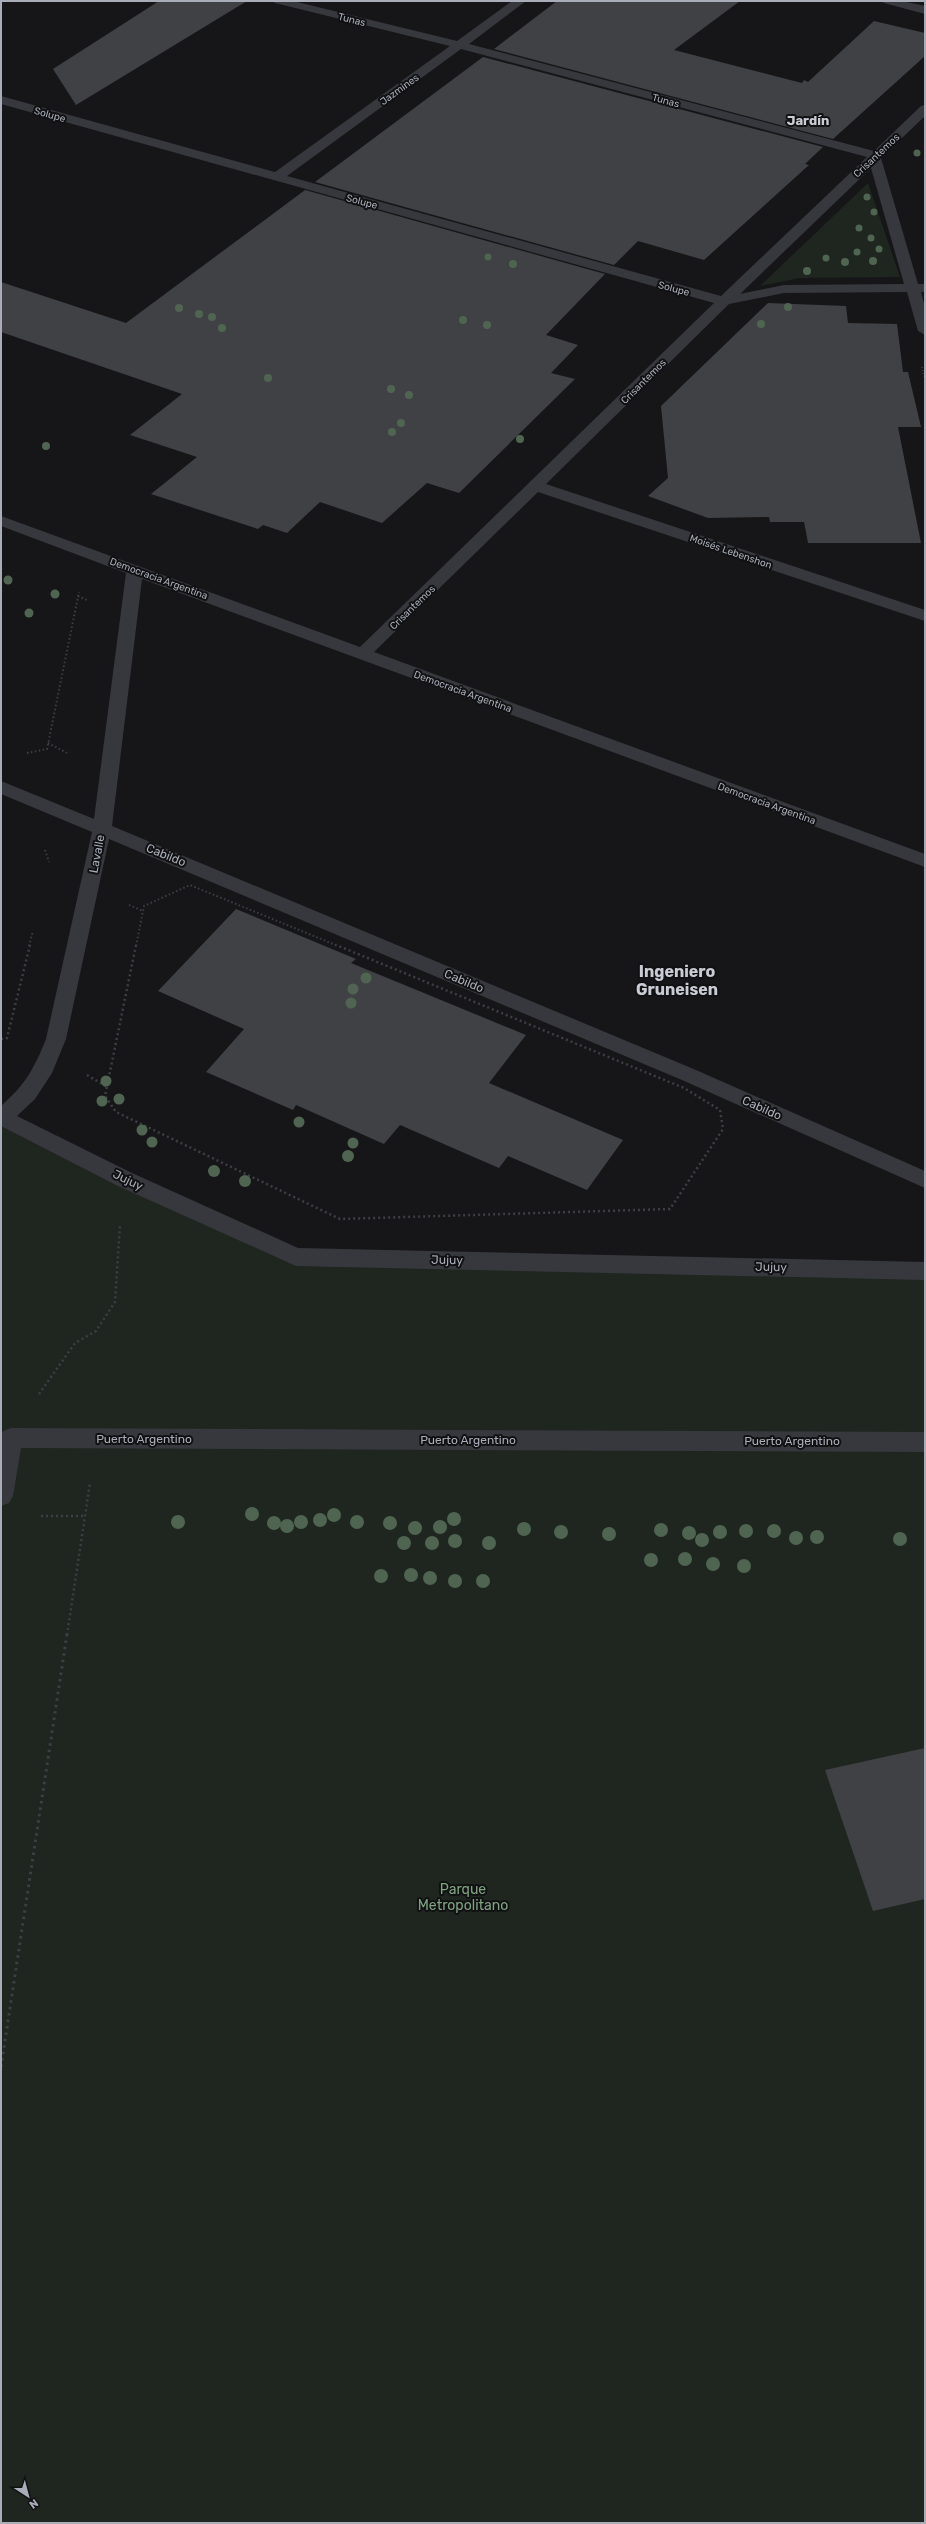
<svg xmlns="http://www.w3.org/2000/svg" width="926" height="2524" font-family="Rubik,sans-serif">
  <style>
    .green { fill: #1e261f }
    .building { fill: #404145 }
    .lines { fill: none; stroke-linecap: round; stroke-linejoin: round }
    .path-far3 { stroke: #3d3f44; stroke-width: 1.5; stroke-dasharray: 1 2; stroke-linecap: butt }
    .path-far2 { stroke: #3d3f44; stroke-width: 2; stroke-dasharray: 1.5 2.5; stroke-linecap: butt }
    .path-far1 { stroke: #3d3f44; stroke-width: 2.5; stroke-dasharray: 2 3; stroke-linecap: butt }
    .path { stroke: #3d3f44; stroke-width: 3; stroke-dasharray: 2.5 4; stroke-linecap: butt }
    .minor { fill: #37383d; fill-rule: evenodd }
    .tree { fill: #506452 }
    .labels { text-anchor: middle; stroke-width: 4; stroke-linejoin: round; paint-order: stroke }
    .far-street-label { font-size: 10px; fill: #a8adb8; stroke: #111113 }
    .street-label { font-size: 12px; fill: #a8adb8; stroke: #111113 }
    .far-district-label { font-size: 13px; font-weight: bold; fill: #c9ccd4; stroke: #111113 }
    .near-park-label { font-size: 14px; fill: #7fa381; stroke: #111113 }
    .district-label { font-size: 16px; font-weight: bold; fill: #c9ccd4; stroke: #111113 }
  </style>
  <rect width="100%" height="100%" fill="#161618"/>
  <path class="green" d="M868 183 900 277 800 278 760 286Z
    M1 1117 296 1257 925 1271V2523H1Z"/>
  <path class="building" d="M159 1H247L76 105 53 69Z
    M557 1H740L674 50 802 83 804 80 808 82 874 21 925 33V56L833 139 494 49Z
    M483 57 823 147 805 164 809 165 704 260 638 241 614 265 315 182Z
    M305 190 605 274 546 335 578 345 551 373 575 379 459 493 427 483 382 523 320 502 287 533 263 525 258 529 151 494 197 457 130 435 182 394 1 332V282L126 323Z
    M768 303 846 306 848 323 897 324 903 372H908L921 427H898L921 543H808L804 522H770L769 517 708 518 648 496 668 478 661 406Z
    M236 909 356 959 351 963 526 1035 489 1083 623 1140 587 1190 508 1156 499 1168 400 1125 384 1144 296 1105 293 1110 206 1072 244 1029 158 991Z
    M925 1748V1899L873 1911 825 1770Z"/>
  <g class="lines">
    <path class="path-far3" d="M224 1 241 5
      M922 367 925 380"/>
    <path class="path-far2" d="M78 596 89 601
      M48 743 69 754
      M27 753 47 749 79 592
      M45 850 49 862
      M129 905 143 911
      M29 946 33 931
      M136 946 144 906 190 885 338 946"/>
    <path class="path-far1" d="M136 945 105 1096 116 1112 340 1219 670 1209 723 1129 720 1110 684 1088 336 945
      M1 1039 7 1038 30 945
      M87 1075 107 1087
      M39 1394 75 1343 96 1331 115 1302 120 1224
      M41 1516H85
      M67 1635 90 1483"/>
    <path class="path" d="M1 2067 67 1634"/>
    <path class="minor" d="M273 1H293L457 41 512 1H526L469 44 874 151 921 106 925 105V116L881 158 918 284H925V292H921L925 307V335L918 331 907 292 784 293 729 304 546 484 925 610V621L538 492 374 652 925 854V867L142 579 112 826 696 1070 925 1171V1188L682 1080 109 839 66 1039 52 1073 35 1099 17 1116 132 1173 298 1248 925 1262V1280L296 1266 116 1185 1 1126V1106C25 1085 34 1069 46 1039L92 832 1 794V781L94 819 126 573 1 526V516L360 647 714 303 1 104V96L275 172 450 46 275 3ZM461 49 867 157 721 296 287 176ZM871 168 904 284 784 285 740 294Z
      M882 1H902L925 6V14L884 3Z
      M11 1428 925 1432V1452L21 1448 13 1496 9 1503 1 1506V1435L3 1431Z"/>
  </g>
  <g class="tree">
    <circle cx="917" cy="153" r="3.5"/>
    <circle cx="867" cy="197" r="3.5"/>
    <circle cx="874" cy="212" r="3.5"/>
    <circle cx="859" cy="228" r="3.5"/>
    <circle cx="871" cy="238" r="3.5"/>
    <circle cx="879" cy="249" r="3.5"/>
    <circle cx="857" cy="252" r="3.5"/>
    <circle cx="488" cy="257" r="3.5"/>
    <circle cx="826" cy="258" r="3.5"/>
    <circle cx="873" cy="261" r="4"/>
    <circle cx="845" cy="262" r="4"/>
    <circle cx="513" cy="264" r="4"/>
    <circle cx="807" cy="271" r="4"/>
    <circle cx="788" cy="307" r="4"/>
    <circle cx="179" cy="308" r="4"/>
    <circle cx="199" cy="314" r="4"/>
    <circle cx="212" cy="317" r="4"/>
    <circle cx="463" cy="320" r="4"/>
    <circle cx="761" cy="324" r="4"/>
    <circle cx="487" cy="325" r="4"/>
    <circle cx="222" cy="328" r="4"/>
    <circle cx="268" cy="378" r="4"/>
    <circle cx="391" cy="389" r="4"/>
    <circle cx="409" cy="395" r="4"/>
    <circle cx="401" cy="423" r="4"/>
    <circle cx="392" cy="432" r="4"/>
    <circle cx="520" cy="439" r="4"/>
    <circle cx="46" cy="446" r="4"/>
    <circle cx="8" cy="580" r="4.5"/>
    <circle cx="55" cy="594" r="4.5"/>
    <circle cx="29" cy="613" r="4.5"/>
    <circle cx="366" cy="978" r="5.5"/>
    <circle cx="353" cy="989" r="5.5"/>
    <circle cx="351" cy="1003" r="5.5"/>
    <circle cx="106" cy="1081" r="5.5"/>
    <circle cx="119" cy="1099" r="5.5"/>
    <circle cx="102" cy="1101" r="5.5"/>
    <circle cx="299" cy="1122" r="5.5"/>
    <circle cx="142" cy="1130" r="5.5"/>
    <circle cx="152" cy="1142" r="5.5"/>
    <circle cx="353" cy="1143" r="5.5"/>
    <circle cx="348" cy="1156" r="6"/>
    <circle cx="214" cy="1171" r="6"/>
    <circle cx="245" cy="1181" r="6"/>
    <circle cx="252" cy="1514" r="7"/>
    <circle cx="334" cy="1515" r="7"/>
    <circle cx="454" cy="1519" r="7"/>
    <circle cx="320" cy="1520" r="7"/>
    <circle cx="178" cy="1522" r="7"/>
    <circle cx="301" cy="1522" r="7"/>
    <circle cx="357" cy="1522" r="7"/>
    <circle cx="274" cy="1523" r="7"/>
    <circle cx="390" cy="1523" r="7"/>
    <circle cx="287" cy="1526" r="7"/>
    <circle cx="440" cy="1527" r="7"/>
    <circle cx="415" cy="1528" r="7"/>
    <circle cx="524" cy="1529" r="7"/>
    <circle cx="661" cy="1530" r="7"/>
    <circle cx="746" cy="1531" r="7"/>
    <circle cx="774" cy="1531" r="7"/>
    <circle cx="561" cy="1532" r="7"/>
    <circle cx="720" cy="1532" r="7"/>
    <circle cx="689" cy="1533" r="7"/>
    <circle cx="609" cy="1534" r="7"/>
    <circle cx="817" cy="1537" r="7"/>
    <circle cx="796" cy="1538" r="7"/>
    <circle cx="900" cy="1539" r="7"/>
    <circle cx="702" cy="1540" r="7"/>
    <circle cx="455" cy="1541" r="7"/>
    <circle cx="404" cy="1543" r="7"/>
    <circle cx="432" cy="1543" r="7"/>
    <circle cx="489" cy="1543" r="7"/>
    <circle cx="685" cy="1559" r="7"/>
    <circle cx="651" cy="1560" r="7"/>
    <circle cx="713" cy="1564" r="7"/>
    <circle cx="744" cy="1566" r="7"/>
    <circle cx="411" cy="1575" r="7"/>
    <circle cx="381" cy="1576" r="7"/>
    <circle cx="430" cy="1578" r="7"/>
    <circle cx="455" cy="1581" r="7"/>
    <circle cx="483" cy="1581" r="7"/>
  </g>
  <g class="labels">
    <g class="far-street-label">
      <text transform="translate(352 19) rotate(14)" y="4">Tunas</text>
      <text transform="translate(399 89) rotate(-36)" y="4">Jazmines</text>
      <text transform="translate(666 100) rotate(15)" y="4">Tunas</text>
      <text transform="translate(50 114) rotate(16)" y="4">Solupe</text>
      <text transform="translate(876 155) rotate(-43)" y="4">Crisantemos</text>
      <text transform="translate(362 201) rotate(15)" y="4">Solupe</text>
      <text transform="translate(674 288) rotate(15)" y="4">Solupe</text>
      <text transform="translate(643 381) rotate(-45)" y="4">Crisantemos</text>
      <text transform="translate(731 551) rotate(19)" y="4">Moisés Lebenshon</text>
      <text transform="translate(159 578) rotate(20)" y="4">Democracia Argentina</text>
      <text transform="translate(412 607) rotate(-44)" y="4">Crisantemos</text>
      <text transform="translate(463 691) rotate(20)" y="4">Democracia Argentina</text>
      <text transform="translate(767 803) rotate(20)" y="4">Democracia Argentina</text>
    </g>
    <g class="street-label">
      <text transform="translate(97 854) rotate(-79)" y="4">Lavalle</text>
      <text transform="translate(166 855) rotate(22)" y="4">Cabildo</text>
      <text transform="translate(464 981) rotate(23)" y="4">Cabildo</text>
      <text transform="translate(762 1108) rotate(24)" y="4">Cabildo</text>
      <text transform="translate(128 1180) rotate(26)" y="4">Jujuy</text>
      <text transform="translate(447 1260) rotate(1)" y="4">Jujuy</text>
      <text transform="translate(771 1267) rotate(1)" y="4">Jujuy</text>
      <text x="144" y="1443">Puerto Argentino</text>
      <text x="468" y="1444">Puerto Argentino</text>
      <text x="792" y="1445">Puerto Argentino</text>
    </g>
    <g class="far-district-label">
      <text x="808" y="125">Jardín</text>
    </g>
    <g class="near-park-label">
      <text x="463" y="1894">Parque<tspan x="463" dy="16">Metropolitano</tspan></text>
    </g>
    <g class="district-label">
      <text x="677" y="977">Ingeniero<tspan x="677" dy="18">Gruneisen</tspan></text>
    </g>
  </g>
  <rect width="926" height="2524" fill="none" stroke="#a8adb8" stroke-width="4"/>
  <g transform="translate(28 2496) rotate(144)" stroke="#111113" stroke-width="3" paint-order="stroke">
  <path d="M0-3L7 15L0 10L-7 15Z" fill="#a8adb8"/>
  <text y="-6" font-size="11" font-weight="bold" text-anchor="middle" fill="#a8adb8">N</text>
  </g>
</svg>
